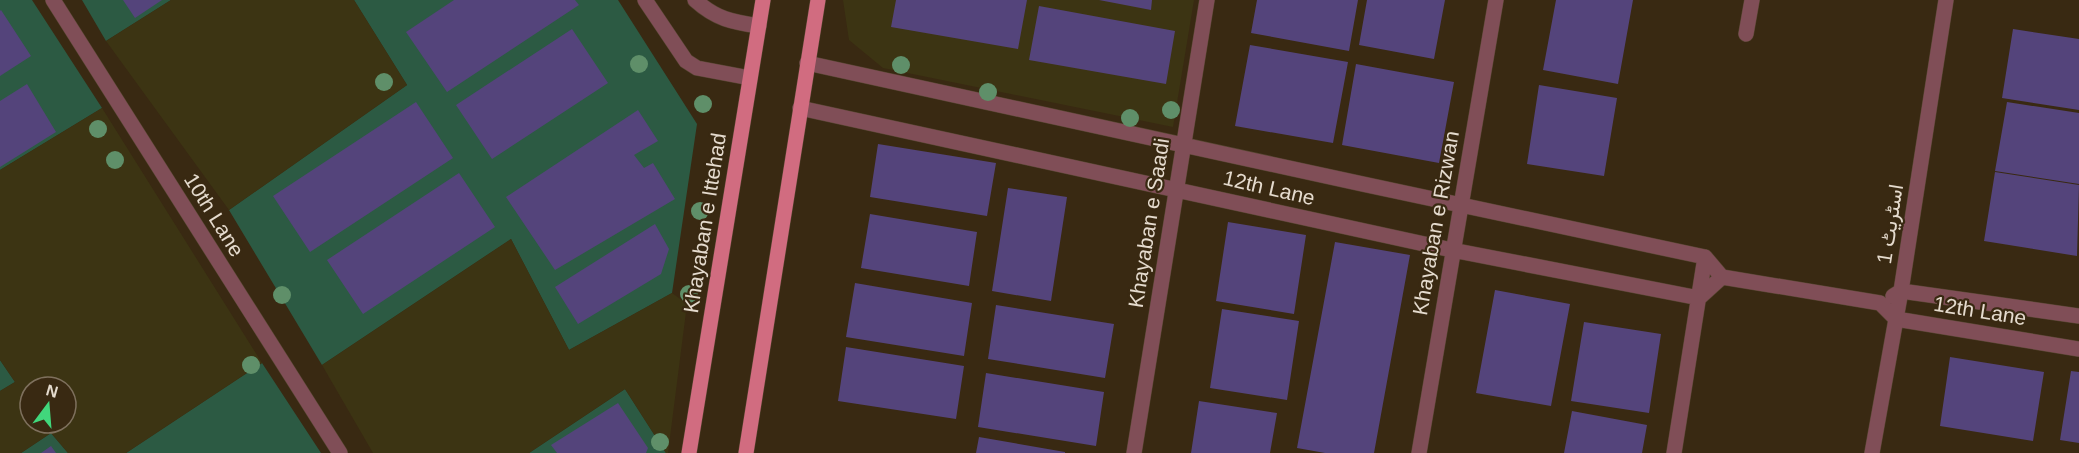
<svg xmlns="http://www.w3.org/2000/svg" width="2079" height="453" font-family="Helvetica,Vazirmatn,sans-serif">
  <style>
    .green { fill: #2c5a43 }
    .sand { fill: #3c3413; fill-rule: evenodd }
    .building { fill: #54447b }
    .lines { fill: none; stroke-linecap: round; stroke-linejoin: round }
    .minor-casing { stroke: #554530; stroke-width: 16 }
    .primary-casing { stroke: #554530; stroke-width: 16 }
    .minor { stroke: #804e57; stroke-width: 15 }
    .primary { stroke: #d16c80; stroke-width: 15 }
    .tree { fill: #5f8f69 }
    .labels { text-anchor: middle; stroke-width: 4.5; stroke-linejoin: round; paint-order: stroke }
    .street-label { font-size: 21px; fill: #e5dbce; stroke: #392912 }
  </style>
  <rect width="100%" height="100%" fill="#392912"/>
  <path class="green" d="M0 0H32L102 108 0 170Z
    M82 0H171L106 41Z
    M354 0H618L697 124 672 293 569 350 511 239 322 365 229 210 407 85Z
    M0 360 15 382 0 391Z
    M262 363 321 453H126Z
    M625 389 666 453H529Z
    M51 433 68 453H21Z"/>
  <path class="sand" d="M171 0H354L407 85 229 210 106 41Z
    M843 0H1194L1173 127 883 68 849 40Z
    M102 108 262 363 126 453H68L51 433 21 453H0V391L15 382 0 360V170ZM30 387H66V423H30Z
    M511 239 569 350 672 293 687 304 668 453H666L625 389 529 453H373L322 365Z"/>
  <path class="building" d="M123 0H162L135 18Z
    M454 0H575L579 5 447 92 406 32Z
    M896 0H1027L1018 49 891 27Z
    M1099 0H1152L1151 10Z
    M1257 0H1358L1349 51 1251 33Z
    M1367 0H1445L1434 59 1359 45Z
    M1556 0H1633L1618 84 1543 70Z
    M1039 6 1175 31 1166 84 1029 60Z
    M1 10 31 56 0 76V11Z
    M572 29 608 83 492 159 456 105Z
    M2013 29 2079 39V110L2002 98Z
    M1250 45 1348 62 1333 143 1235 126Z
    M1356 64 1454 82 1439 163 1342 145Z
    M27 84 56 132 0 167V101Z
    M1539 85 1617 98 1604 176 1527 164Z
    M416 102 453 158 310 252 273 196Z
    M2007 102 2079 113V184L1995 171Z
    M638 110 658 141 634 155 644 168 653 163 675 199 555 270 506 197Z
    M878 144 996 163 987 216 870 197Z
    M1995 172 2079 185 2077 256 1984 241Z
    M459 173 495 227 363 314 327 260Z
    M1008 188 1067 197 1051 301 992 291Z
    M870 214 977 232 969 286 861 268Z
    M1228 222 1306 235 1294 314 1216 301Z
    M655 224 669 249 661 274 578 324 555 287Z
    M1335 242 1410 255 1374 453H1325L1297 448Z
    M855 283 972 303 964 356 846 337Z
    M1495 290 1570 304 1551 406 1476 393Z
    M996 305 1114 324 1105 378 988 359Z
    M1222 309 1299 321 1287 400 1210 388Z
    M1584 322 1661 334 1649 413 1571 401Z
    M846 347 964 366 956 419 838 401Z
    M1950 357 2044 372 2033 441 1940 426Z
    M2071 371 2079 372V443L2060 440Z
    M986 373 1104 392 1096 446 978 427Z
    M1199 401 1277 413 1270 453H1191Z
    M618 403 648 448 646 453H557L551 445Z
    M1572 411 1647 425 1642 453H1564Z
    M979 437 1065 452V453H976Z
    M51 446 56 453H41Z"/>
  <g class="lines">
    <defs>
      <path id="minor" d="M53 0 340 453
        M645 0 686 61 697 68 750 78
        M695 0C716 19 732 22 759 26
        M1746 34 1752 0
        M807 63C1107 127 1405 195 1705 257L1722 277 1880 303 1896 319 2079 349
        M800 108 1452 250 1699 298 1722 277
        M1893 296 1901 291 2079 316
        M1134 453 1207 0
        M1419 453 1496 0
        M1674 453 1705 257
        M1872 453 1901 291 1946 0"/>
      <path id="primary" d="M689 453 763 0
        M746 453 818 0"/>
    </defs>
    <use href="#minor" class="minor-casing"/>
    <use href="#primary" class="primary-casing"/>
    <use href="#minor" class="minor"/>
    <use href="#primary" class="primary"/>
  </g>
  <g class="tree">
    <circle cx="639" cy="64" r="9"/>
    <circle cx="901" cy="65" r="9"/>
    <circle cx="384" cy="82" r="9"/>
    <circle cx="988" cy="92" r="9"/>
    <circle cx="703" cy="104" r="9"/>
    <circle cx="1171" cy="110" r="9"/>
    <circle cx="1130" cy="118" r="9"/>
    <circle cx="98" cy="129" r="9"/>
    <circle cx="115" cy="160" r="9"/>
    <circle cx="700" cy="211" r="9"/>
    <circle cx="689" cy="294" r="9"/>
    <circle cx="282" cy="295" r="9"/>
    <circle cx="251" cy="365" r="9"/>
    <circle cx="660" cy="442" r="9"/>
  </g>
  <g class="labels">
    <g class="street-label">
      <text transform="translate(1269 188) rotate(13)" y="7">12th Lane</text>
      <text transform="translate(214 215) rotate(58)" y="7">10th Lane</text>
      <text transform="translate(705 223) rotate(-81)" y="7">Khayaban e Ittehad</text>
      <text transform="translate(1149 223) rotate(-81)" y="7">Khayaban e Saadi</text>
      <text transform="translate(1436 223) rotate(-80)" y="7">Khayaban e Rizwan</text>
      <text transform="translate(1890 224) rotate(-81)" y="7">اسٹریٹ 1</text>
      <text transform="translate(1980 311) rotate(9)" y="7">12th Lane</text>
    </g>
  </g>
  <g transform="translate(48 405) rotate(16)"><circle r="28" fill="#392912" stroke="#7e705d" stroke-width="1.5"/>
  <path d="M0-4.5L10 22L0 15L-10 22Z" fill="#41d77c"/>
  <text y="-9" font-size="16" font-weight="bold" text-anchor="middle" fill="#e5dbce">N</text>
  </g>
</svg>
